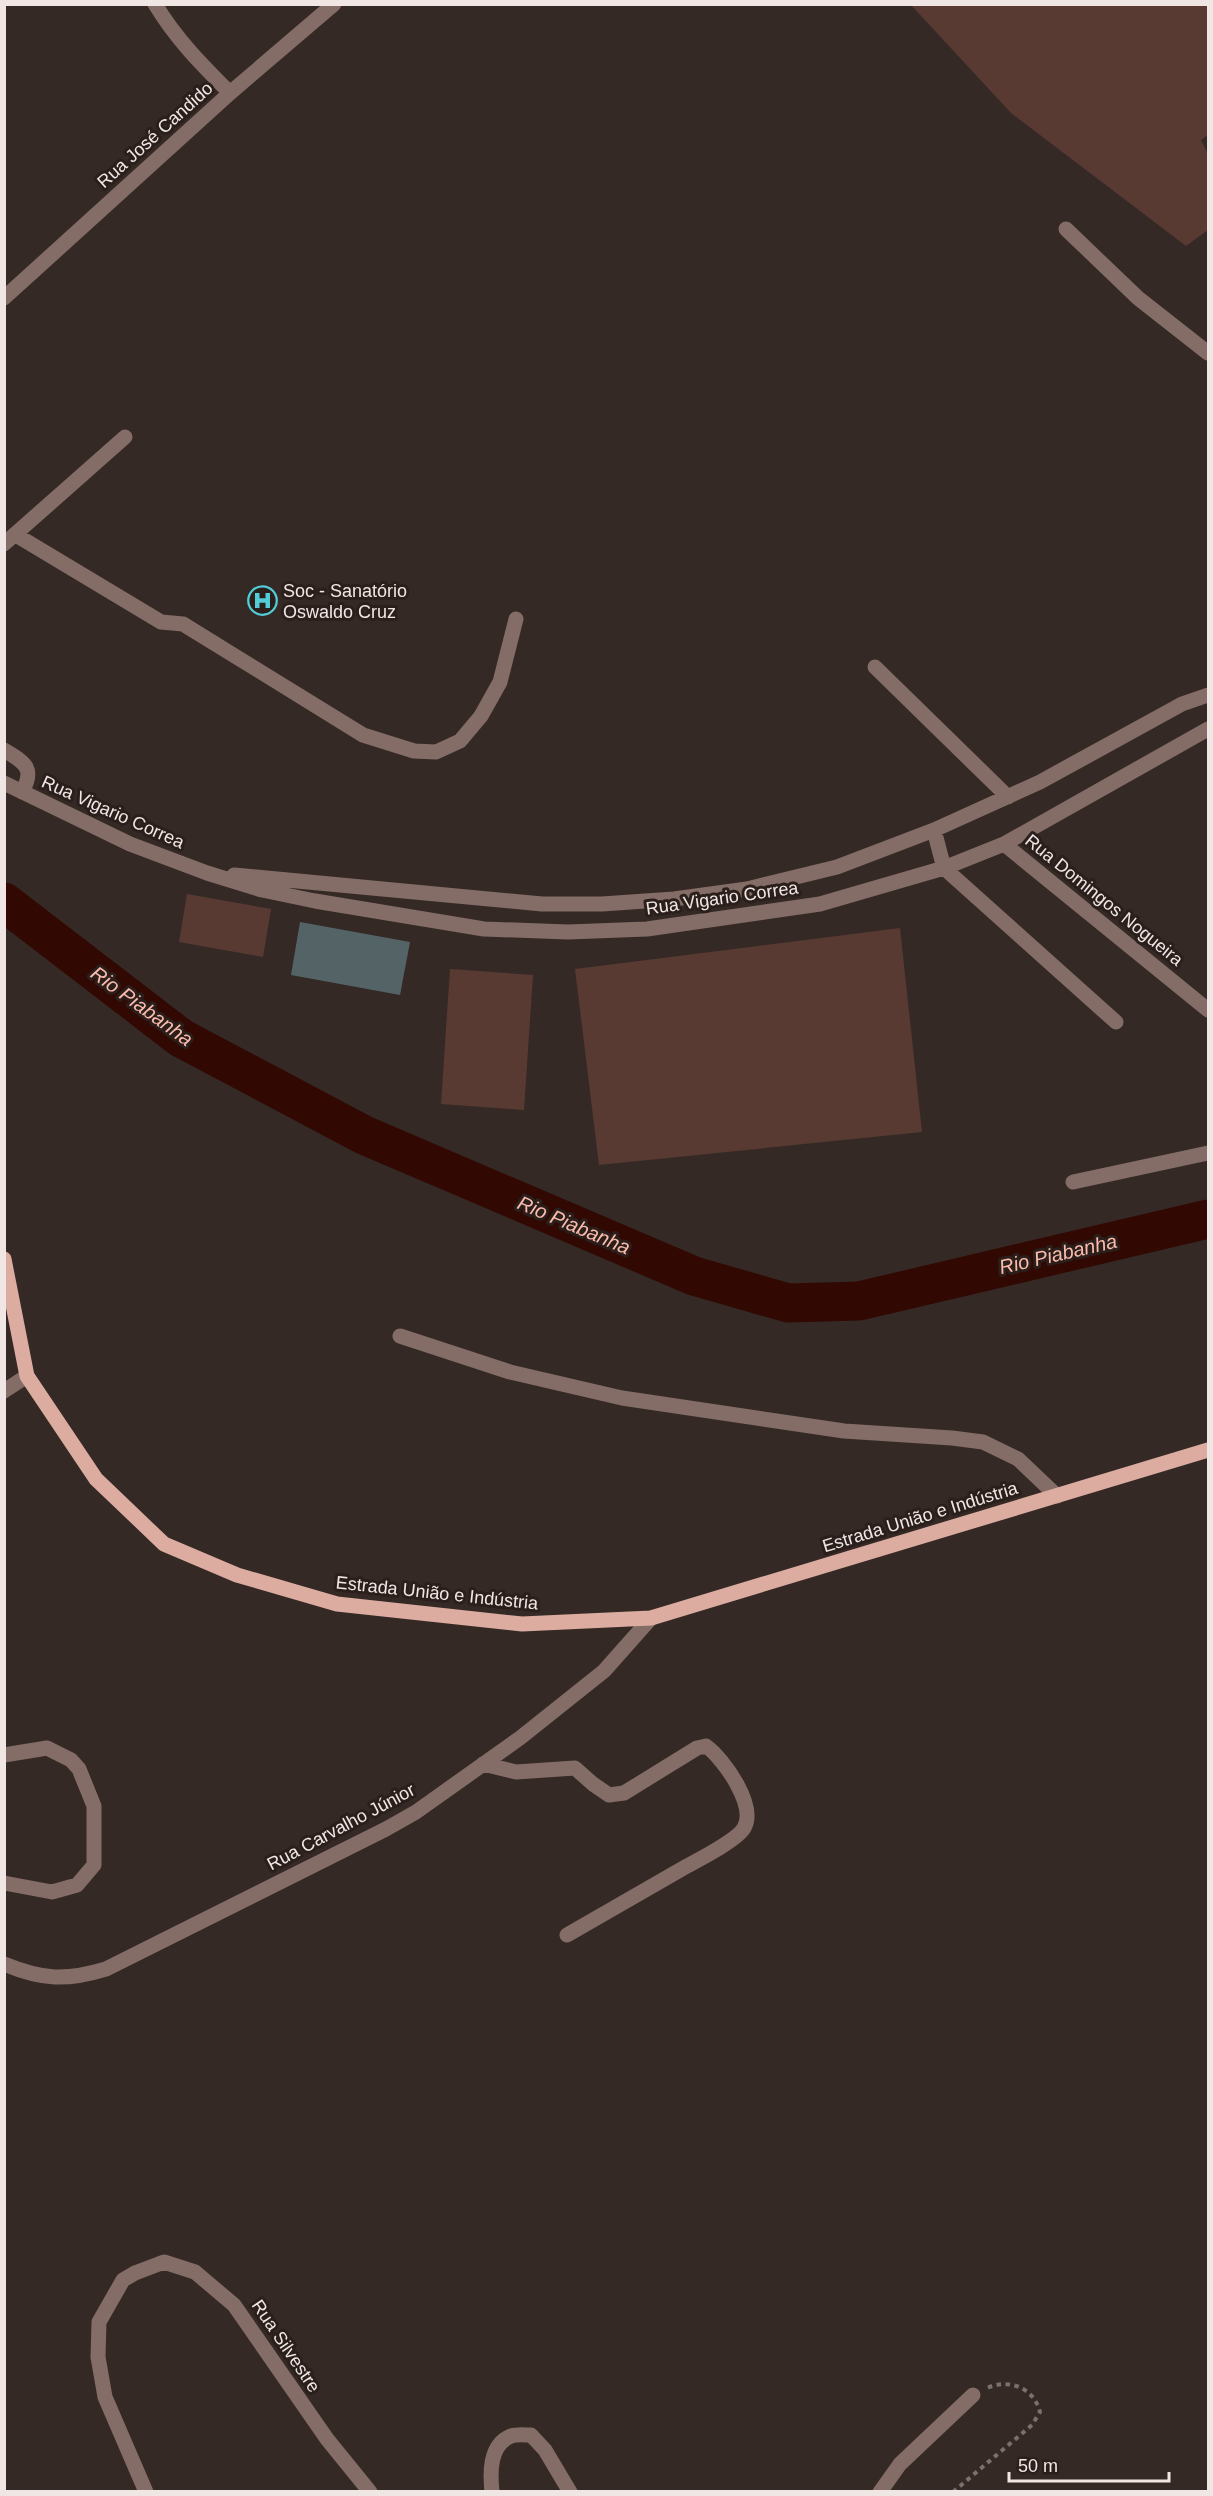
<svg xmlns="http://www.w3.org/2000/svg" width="1213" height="2496" font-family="Arial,sans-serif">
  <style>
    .green { fill: #583a33 }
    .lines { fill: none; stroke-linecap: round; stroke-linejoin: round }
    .river { stroke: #310802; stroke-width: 39 }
    .building { fill: #546466 }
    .path { stroke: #7b706e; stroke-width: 4; stroke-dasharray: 4.5 4.5; stroke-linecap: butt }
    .minor { stroke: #846d67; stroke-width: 15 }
    .major { stroke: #dcaca1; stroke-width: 15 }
    .labels { text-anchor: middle; stroke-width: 6; stroke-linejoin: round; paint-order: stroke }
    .street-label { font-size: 18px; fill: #f0e7e5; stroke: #2b1f1c }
    .poi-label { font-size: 18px; fill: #f0e7e5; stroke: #2b1f1c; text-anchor: start }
    .water-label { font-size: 20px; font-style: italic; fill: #fcbbac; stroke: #2b1f1c }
  </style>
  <rect width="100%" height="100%" fill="#352926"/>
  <path class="green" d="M911 5H1208V135L1201 140 1208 154V230L1186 246 1011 113Z
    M187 894 271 909 263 957 179 942Z
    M900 928 922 1132 599 1165 575 969Z
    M450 969 533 975 524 1110 441 1104Z"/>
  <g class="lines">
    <path class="river" d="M4 902 181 1038 364 1135 694 1276 788 1303 859 1301 1208 1219"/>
  </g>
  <path class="building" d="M300 922 410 942 400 995 291 975Z"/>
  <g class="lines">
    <path class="path" d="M953 2492 1032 2425 1040 2412C1034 2388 1009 2378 987 2388"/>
    <path class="minor" d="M155 4C176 39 202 65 230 93
      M1066 229 1138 298 1208 353
      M4 298 230 93 334 4
      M16 535 161 622 183 624 363 735 414 751 436 752 460 741 481 716 500 682 516 619
      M4 544 125 437
      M875 667 1008 797
      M4 750C26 763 35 769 22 792
      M4 783 130 844 207 873 262 890 315 901 484 929 568 932 647 929 820 904 944 868 1004 844 1208 729
      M934 830 944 868 1116 1022
      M1004 844 1208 1010
      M234 875 542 904H602L674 899 747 889 837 867 934 830 1040 782 1182 704 1208 695
      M1073 1182 1208 1153
      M400 1336 510 1372 622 1398 844 1431 952 1438 983 1442 1018 1459 1057 1496
      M4 1391 27 1376
      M4 1755 47 1748 71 1760 79 1769 94 1806V1865L77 1885 52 1892 4 1883
      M483 1764 516 1772 575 1768 593 1784 609 1795 624 1793 697 1748 706 1746C724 1759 757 1806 744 1828 737 1840 700 1859 687 1866 647 1889 607 1912 567 1935
      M4 1964C43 1980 66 1981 106 1969L386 1829 416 1812 520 1738 604 1671 651 1618
      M146 2492 105 2397 98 2357 99 2322 123 2280 135 2273 164 2262 195 2272 234 2305 327 2439 370 2492
      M492 2492C490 2473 489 2445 511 2436 516 2434 525 2435 531 2435L545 2450 570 2492
      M880 2492 900 2464 973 2395"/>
    <path class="major" d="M4 1259 27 1376 96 1479 164 1544 237 1575 337 1604 522 1624 651 1618 1208 1450"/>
  </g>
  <defs>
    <symbol id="hospital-ring" viewBox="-11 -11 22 22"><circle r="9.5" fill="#2b1f1c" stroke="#52ccd6" stroke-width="1.5"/><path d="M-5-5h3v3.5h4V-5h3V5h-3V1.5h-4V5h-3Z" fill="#52ccd6"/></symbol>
  </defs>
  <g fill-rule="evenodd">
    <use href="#hospital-ring" x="246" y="584" width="33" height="33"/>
  </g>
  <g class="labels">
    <g class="street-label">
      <text transform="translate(155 135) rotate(-42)" y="6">Rua José Candido</text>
      <text transform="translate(113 812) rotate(24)" y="6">Rua Vigario Correa</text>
      <text transform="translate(722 898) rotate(-8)" y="6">Rua Vigario Correa</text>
      <text transform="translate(1104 900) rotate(39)" y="6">Rua Domingos Nogueira</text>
      <text transform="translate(920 1517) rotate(-17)" y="6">Estrada União e Indústria</text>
      <text transform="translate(437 1593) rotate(6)" y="6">Estrada União e Indústria</text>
      <text transform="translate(341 1827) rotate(-28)" y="6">Rua Carvalho Júnior</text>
      <text transform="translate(286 2346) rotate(56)" y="6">Rua Silvestre</text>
    </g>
    <g class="poi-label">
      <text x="283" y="597">Soc - Sanatório<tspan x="283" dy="21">Oswaldo Cruz</tspan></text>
    </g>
    <g class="water-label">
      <text transform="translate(142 1006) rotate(36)" y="7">Rio Piabanha</text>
      <text transform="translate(574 1225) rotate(23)" y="7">Rio Piabanha</text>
      <text transform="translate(1058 1254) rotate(-13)" y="7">Rio Piabanha</text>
    </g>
  </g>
  <rect width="1213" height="2496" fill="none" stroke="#f0e7e5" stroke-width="12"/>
  <path d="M1009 2472v9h160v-9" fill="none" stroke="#f0e7e5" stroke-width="3"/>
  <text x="1018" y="2472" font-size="18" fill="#f0e7e5" stroke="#2b1f1c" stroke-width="4.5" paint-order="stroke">50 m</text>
</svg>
